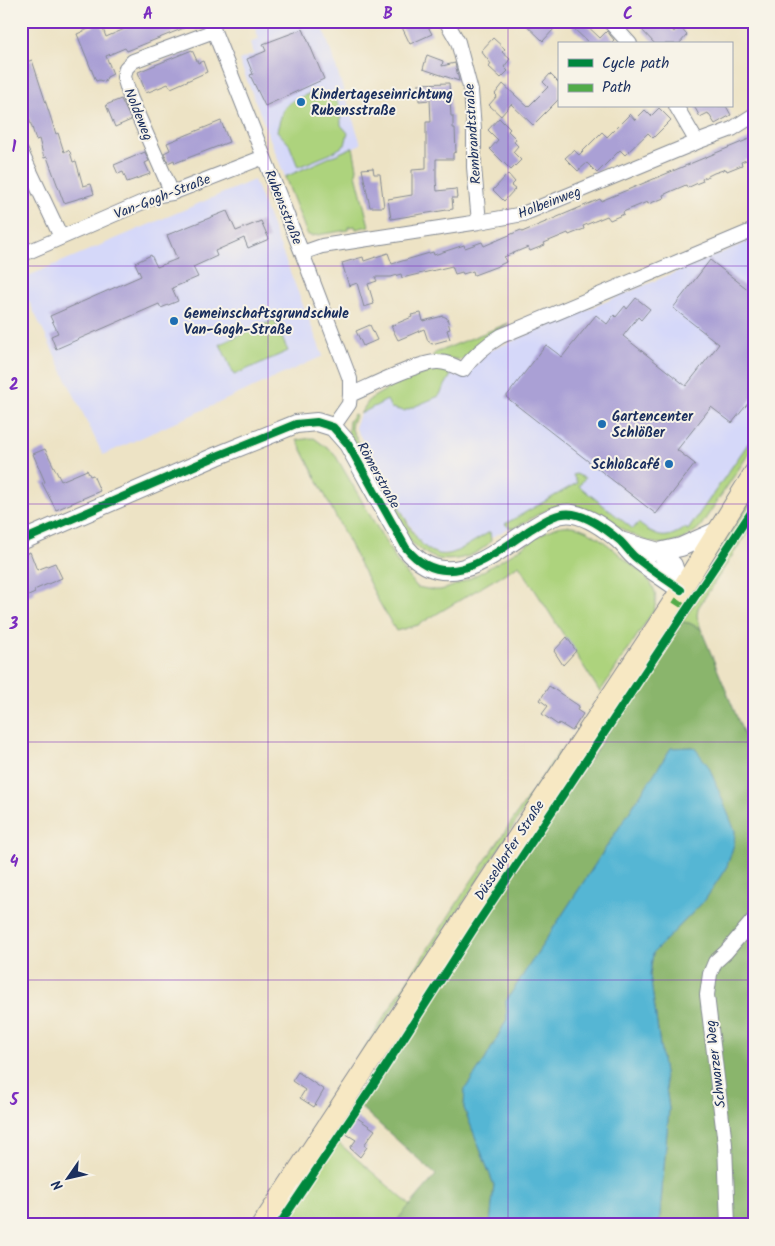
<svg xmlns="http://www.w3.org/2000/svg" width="775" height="1246" font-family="Kalam,sans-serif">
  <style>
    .built { fill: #d5d8f9 }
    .green { fill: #add37d; stroke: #64816e }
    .forest { fill: #8ab56c; stroke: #527265 }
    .water { fill: #55b6d4; stroke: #387299 }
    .building { fill: #aaa0d5 }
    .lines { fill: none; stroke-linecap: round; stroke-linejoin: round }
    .minor-casing { stroke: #848992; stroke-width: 16 }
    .tertiary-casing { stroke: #848992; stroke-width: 20 }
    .secondary-casing { stroke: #848992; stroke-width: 22 }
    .minor { stroke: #fff; stroke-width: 14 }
    .tertiary { stroke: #fff; stroke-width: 18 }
    .secondary { stroke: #f7e8c3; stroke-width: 20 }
    .quiet { stroke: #52ab49; stroke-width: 6; stroke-dasharray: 12 6; stroke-linecap: butt }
    .cycleway-casing { stroke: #f7f3e8; stroke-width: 11 }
    .cycleway { stroke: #00873e; stroke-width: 8 }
    .grid { fill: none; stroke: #7b2cbf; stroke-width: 1; stroke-opacity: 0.55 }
    .poi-dot { fill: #1f6fb2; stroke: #f7f3e8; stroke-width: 2 }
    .labels { text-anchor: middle; stroke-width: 4; stroke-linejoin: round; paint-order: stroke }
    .poi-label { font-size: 14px; font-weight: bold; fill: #1b2f5e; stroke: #f7f3e8; text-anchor: start }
    .street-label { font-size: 14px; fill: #1b2f5e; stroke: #f7f3e8 }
    .neatline { fill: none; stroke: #7b2cbf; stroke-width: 2 }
    .grid-label { font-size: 16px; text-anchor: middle; font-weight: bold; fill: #7b2cbf }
  </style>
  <rect width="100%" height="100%" fill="#f7f3e8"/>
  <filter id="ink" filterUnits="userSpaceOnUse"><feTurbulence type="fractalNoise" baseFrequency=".02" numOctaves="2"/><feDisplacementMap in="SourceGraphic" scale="10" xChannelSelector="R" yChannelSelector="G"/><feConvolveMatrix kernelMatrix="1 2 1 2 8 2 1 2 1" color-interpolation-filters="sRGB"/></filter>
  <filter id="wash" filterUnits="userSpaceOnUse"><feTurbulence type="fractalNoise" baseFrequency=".0096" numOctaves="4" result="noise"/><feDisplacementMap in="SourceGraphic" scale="20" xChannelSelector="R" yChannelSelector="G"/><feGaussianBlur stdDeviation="1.12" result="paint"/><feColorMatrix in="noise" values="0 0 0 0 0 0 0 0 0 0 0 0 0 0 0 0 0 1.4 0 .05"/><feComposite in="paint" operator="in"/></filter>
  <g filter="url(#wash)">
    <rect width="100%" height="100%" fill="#ede3c5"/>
    <path class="built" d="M256 21H321L361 144 285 177 239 60 254 54 250 43 259 39 253 23Z
      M254 180 323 356 103 455 21 285V279Z
      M754 239V440L685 535 648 539 571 494 465 552 439 554 427 549 418 539 355 427 360 414 370 405 451 375 467 376 471 370 489 351Z"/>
    <path class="green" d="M311 93C336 94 341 100 341 125L348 133 345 145 330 154 298 167 289 144 277 131C284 104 284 103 311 93Z
      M353 147 357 168 356 174 369 226 356 229 355 226 348 227V230L311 236 307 234 285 177Z
      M274 320 288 351 234 375 220 344Z
      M509 323 488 337 462 360 432 356 435 353Z
      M439 368 448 370 451 375 439 396 404 411 391 408 387 400 360 414 370 399 394 385Z
      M354 414 356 415 352 422 351 428 395 508 399 506C409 525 422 559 449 554 459 552 480 537 490 532L491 541C479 555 457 562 439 559 429 557 419 549 411 542L348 432 349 421Z
      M754 435V446L700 527C649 574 616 508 566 506 546 506 531 520 514 528H510L505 524 577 483 573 475 576 474 585 478 579 486 633 529 638 523C657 537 663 542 685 528L688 530Z
      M314 438 334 453 396 560 417 587C424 588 433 591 440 590 463 586 506 557 527 544 536 538 544 532 554 528 562 525 572 525 580 528 599 534 620 556 636 568 650 579 660 591 654 610L600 692 519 565 418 625 396 631 379 602 297 440Z
      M754 496V505L752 509 689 604 683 605Z
      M754 512V522L698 608 697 616 701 629 689 623 682 622Z
      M682 607 683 609V612L525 846 360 1098 356 1100Z
      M559 752 558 758 340 1090 337 1091 468 886Z
      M334 1139 410 1205 393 1225H279Z"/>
    <path class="forest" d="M682 622 689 623 701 629 754 759V1225H659L669 1109 650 975 653 953 705 900 727 866 734 844 735 831 694 747 671 748 506 1001 507 1019 485 1060 465 1089 464 1108 494 1185 490 1225H393L436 1175 358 1105Z"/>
    <path class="water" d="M694 747 709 767 735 831 734 844 727 866 705 900 653 953 650 975 669 1109 659 1225H490L494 1185 464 1108 465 1089 485 1060 507 1019 506 1001 671 748Z"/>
    <g id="blocks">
      <path class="building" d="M96 21H100L106 37 143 21H180L184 28 127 51 125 48 106 56 113 74 107 77 105 82 99 80 96 81 77 34 93 27Z
        M399 21H425L432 34 410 44Z
        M522 21H546L554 29 543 41Z
        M577 21H582L600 38 607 31 614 40 610 44H590L572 27Z
        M650 21H663L674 32 679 26 687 35 679 44H655L642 30Z
        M303 29 324 79 265 106 250 75 253 74 247 59 266 51 263 44Z
        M493 38 505 49 502 52 510 59 504 67 508 71 501 78 489 67 491 64 481 51Z
        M192 50 198 63 203 61 207 72 171 88 168 84 146 93 138 72Z
        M427 55 443 61 442 66 455 63 459 81 423 69Z
        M32 60 56 134 58 133 64 152 68 150 70 152 73 162 76 161 83 186 91 184 94 194 64 203 47 157 44 158 39 139 36 140 28 115 21 118V64Z
        M550 74 559 83V99L533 125 511 104 501 116 489 105 497 96 495 94 503 84 528 107 548 87 543 82Z
        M449 83 451 116H453V128H455L456 152 453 153V159H436V181L437 191 456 189 457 198H452L453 209 391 219 388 199 412 195V170L426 169V122H431L430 100 419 101 418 84Z
        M121 99 131 120 115 127 106 105Z
        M694 106H726L731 115 715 124 708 113 700 117Z
        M659 108 671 120 653 138 648 133 625 155 620 150 597 173 587 163 578 171 565 158 574 150 579 155 602 132 607 137 630 114 635 120 645 110 651 116Z
        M499 118 510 129 508 131 516 139 514 142 518 146 513 152 521 160 511 170 490 149 498 140 488 130Z
        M221 121 229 142 175 163 174 160 168 163 164 153 170 150 167 143Z
        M754 137V157L741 162 742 165 727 171 726 169 714 173 702 179 703 181 698 183 687 188 686 185 674 190 663 195 664 198 648 204 647 202 623 212 624 214 610 220 607 216 583 226 584 229 569 235 568 233 544 243 545 245 530 251 528 247 504 257 506 262 498 266 474 275 473 271 463 274 462 272 455 274 452 266 402 278 401 274 391 277H375L377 281 368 284 374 304 364 307 357 283 349 286 342 263 363 257 364 261 388 253 392 264 433 252 434 255 464 245 465 248 482 242 484 246 521 230 522 232 600 199 601 201Z
        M145 152 149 161 145 163 150 174 127 182 123 172 118 174 114 165Z
        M373 168 374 174H380L384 207H370L362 169Z
        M508 174 515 182 511 186 515 189 504 201 493 190Z
        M227 211 236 231 261 221 269 239 248 248 244 238 215 251 217 256 193 267 198 277 172 288 178 301 161 308 159 304 56 349 51 336 58 333 50 316 141 276 135 263 151 255 157 267 177 259 167 235Z
        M710 260 754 294V396L732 423 711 407 677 450 695 464 656 514 506 397 546 345 562 357 596 315 607 324 614 315 616 317 625 306 627 309 636 298 650 309 641 320 638 317 623 336 686 386 719 344 673 308Z
        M421 313 423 321 443 316 447 318 450 329 447 330 450 339 432 344 428 341 424 329 398 340 391 326 412 317 411 315Z
        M370 325 377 340 363 346 356 331Z
        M45 449 61 481 87 470 90 476 93 475 100 491 56 510 42 483 45 482 33 454Z
        M30 552 37 570 55 563 62 578 34 590 35 593 26 597 21 585V556Z
        M567 637 576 651 563 665 554 651Z
        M549 686 579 706 577 710 583 714 572 731 559 723 558 725 542 714 548 706 540 700Z
        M298 1072 324 1090 314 1107 300 1098 305 1090 292 1081Z
        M353 1115 375 1130 364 1145 367 1147 360 1157 350 1148 356 1140 343 1132Z"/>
    </g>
  </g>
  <g filter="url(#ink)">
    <use href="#blocks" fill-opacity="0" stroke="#848992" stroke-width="1"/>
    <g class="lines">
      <defs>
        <path id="minor" d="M210 21 302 253 350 379V395
          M446 21 458 42 471 91 474 129V167L479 222
          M609 21 630 44
          M676 106 697 142
          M21 152 61 237
          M172 193 130 97 124 77 126 68 133 61 214 31
          M302 253 322 246 479 222 523 214 697 142 732 129 754 115
          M21 255 159 195 172 193 264 157
          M333 427 349 404 350 395C369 387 420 361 438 362 447 362 455 366 463 370 474 355 486 345 501 336L754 230
          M728 1225 725 1144 707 995 710 974 715 962 726 952 754 919"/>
        <path id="tertiary" d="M21 541 217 456 296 424 317 422 333 427 348 444 406 548C445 595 490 557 528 531 541 523 557 511 573 514 590 517 606 529 619 540 625 545 629 552 635 557 649 569 666 579 681 590
          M620 541 659 552 673 565 681 590
          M659 552 681 547 717 531"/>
        <path id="secondary" d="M262 1225 681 590 754 473"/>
      </defs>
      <use href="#minor" class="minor-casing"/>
      <use href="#tertiary" class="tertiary-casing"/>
      <use href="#secondary" class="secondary-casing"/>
      <use href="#minor" class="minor"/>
      <use href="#tertiary" class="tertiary"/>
      <use href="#secondary" class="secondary"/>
      <path class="quiet" d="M674 600 688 609"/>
      <defs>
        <path id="cycleway" d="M21 541 217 456 296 424 317 422 333 427 348 444 406 548C445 595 490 557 528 531 541 523 557 511 573 514 590 517 606 529 619 540 625 545 629 552 635 557 649 569 666 579 681 590
          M279 1225 380 1075 473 930 754 508"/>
      </defs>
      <use href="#cycleway" class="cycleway-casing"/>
      <use href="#cycleway" class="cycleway"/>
    </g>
  </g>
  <path class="grid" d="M268 21V1225M508 21V1225M21 266H754M21 504H754M21 742H754M21 980H754"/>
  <g class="poi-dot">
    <circle cx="301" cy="102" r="5"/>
    <circle cx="174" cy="321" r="5"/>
    <circle cx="602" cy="424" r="5"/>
    <circle cx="669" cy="464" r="5"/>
  </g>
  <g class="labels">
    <g class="poi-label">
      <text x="311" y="99">Kindertageseinrichtung<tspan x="311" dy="16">Rubensstraße</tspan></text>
      <text x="184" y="318">Gemeinschaftsgrundschule<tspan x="184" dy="16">Van-Gogh-Straße</tspan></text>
      <text x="612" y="421">Gartencenter<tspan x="612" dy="16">Schlößer</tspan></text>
      <text x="659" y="469" text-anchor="end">Schloßcafé</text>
    </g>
    <g class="street-label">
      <text transform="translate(139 114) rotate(68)" y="5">Noldeweg</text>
      <text transform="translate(472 134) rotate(-94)" y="5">Rembrandtstraße</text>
      <text transform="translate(162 196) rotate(-21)" y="5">Van-Gogh-Straße</text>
      <text transform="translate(549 202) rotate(-21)" y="5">Holbeinweg</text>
      <text transform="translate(284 207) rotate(68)" y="5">Rubensstraße</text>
      <text transform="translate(379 475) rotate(61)" y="5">Römerstraße</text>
      <text transform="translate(509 850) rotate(-57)" y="5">Düsseldorfer Straße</text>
      <text transform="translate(715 1064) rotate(-97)" y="5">Schwarzer Weg</text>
    </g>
  </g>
  <rect width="775" height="1246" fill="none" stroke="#f7f3e8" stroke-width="55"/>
  <rect x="558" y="42" width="175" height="65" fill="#f7f3e8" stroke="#9fa5b1"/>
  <rect x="568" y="59" width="25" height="8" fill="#00873e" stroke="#9fa5b1"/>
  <text x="602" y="68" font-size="15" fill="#1b2f5e">Cycle path</text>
  <rect x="568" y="84" width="25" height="8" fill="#52ab49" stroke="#9fa5b1"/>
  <text x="602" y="92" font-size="15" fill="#1b2f5e">Path</text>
  <g transform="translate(68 1178) rotate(236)" stroke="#f7f3e8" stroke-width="4" paint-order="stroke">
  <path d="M0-4L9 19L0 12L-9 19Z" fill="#1b2f5e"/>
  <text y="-8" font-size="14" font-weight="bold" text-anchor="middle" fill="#1b2f5e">N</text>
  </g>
  <rect x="28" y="28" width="720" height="1190" class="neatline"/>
  <g class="grid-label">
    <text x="148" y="19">A</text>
    <text x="388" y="19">B</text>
    <text x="628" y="19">C</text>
    <text x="14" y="152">1</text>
    <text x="14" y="390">2</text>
    <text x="14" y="629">3</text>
    <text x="14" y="867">4</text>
    <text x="14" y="1105">5</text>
  </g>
</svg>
